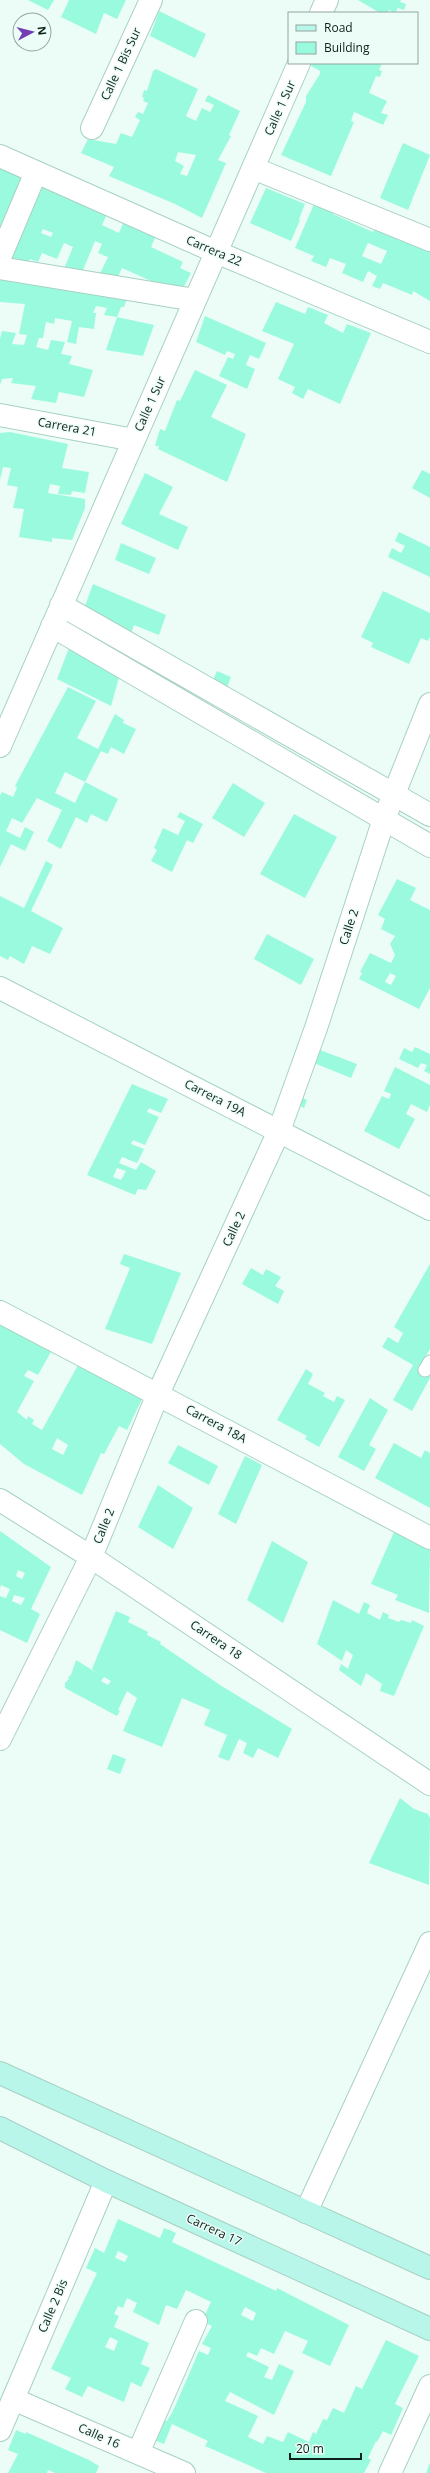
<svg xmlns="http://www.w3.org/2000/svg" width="430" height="2473" font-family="'Open Sans',sans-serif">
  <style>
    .building { fill: #9afadd; fill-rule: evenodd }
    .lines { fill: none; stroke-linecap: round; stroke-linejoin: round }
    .lane-casing { stroke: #a7d1c3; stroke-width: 15 }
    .street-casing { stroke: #a7d1c3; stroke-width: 24 }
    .secondary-casing { stroke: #a7d1c3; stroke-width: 24 }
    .lane { stroke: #fff; stroke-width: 13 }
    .street { stroke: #fff; stroke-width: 22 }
    .secondary { stroke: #b8f6ea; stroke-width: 22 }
    .labels { text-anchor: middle; stroke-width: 3; stroke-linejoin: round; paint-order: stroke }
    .street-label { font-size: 12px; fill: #0f201b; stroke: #ecfdf7 }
  </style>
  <rect width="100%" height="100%" fill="#ecfdf7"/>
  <path class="building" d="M28 0H54L48 10Z
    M69 0H126L117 19 104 13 96 34 61 17Z
    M358 0H401L400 2 406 4 404 10 398 8 395 13 389 10 387 13H380Z
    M159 11 206 34 195 58 150 36Z
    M312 63H382L379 70 382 71 380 77 376 76 369 93 387 101 381 113 388 115 383 125 354 112 351 121 354 122 331 176 281 155 306 102V96L320 74V71L311 66Z
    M156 69 198 89 186 116 196 121 202 108 210 112 214 105 205 101 208 95 240 111 229 135 231 136 218 160 226 163 202 218 175 204 109 176 114 167 81 153 88 139 116 144 121 133 132 137 140 120 135 117 138 112 143 114 148 103 143 101 144 98 142 97 144 90 147 91 153 71ZM178 152 196 155 187 176 180 174 184 166 175 161Z
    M403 143 430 155 408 210 380 198Z
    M0 167 24 177 0 233Z
    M43 186 107 214 102 225 119 233 124 221 156 236 151 247 183 262 180 268 191 273 180 294 122 268 116 281 98 278 108 257 98 253 102 244 95 241 81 275 63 271 73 247 64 243 57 259 42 253 38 262 30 259 28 264 10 260ZM43 229 53 233 51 237 41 233Z
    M266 188 305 204 299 219 300 220 291 241 250 223Z
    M314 204 334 211 333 214 373 232 378 221 430 246V301L413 291 412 295 383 283 380 289 372 286 377 276 368 271 363 282 342 273 346 264 330 258 326 267 311 261 314 256 295 248ZM368 243 387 251 381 264 362 256Z
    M0 275 128 296 124 307H121L117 317 104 315 107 308 96 306 93 313H96L94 329 79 327 76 344 67 342 72 321 55 318 54 324 46 322 43 338H39L36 347 48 350 51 340 65 342 61 354 72 356 69 364 93 370 84 397 59 392 56 403 31 399 36 386 11 383 13 378 2 379 0 385V339L2 331 16 333 12 344 24 345 27 335 19 334 25 304 0 302Z
    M276 302 305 314 308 307 328 315 324 323 343 333 347 324 371 333 340 404 308 389 303 399 292 393 295 387 278 379 294 344 262 331Z
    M205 316 266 343 259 359 250 355 246 365 255 369 247 389 219 376 228 357 233 359 235 354 227 351 225 355 196 342Z
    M117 317 154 325 143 356 106 350Z
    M195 370 227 385 211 417 246 434 227 482 158 449 159 446H155L160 429 165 431 177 400 180 401Z
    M10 432 68 444 62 468 89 472 85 493 72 491 71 495 58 494 60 486 50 484 48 493 85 499V508L72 540 52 538V542L19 537 24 509 13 508 18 487 7 485 11 468 3 467 0 480V433Z
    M422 470 430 474V498L412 488Z
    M145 473 173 487 159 514 188 527 178 550 121 524Z
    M399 532 430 547V577L388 557 392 548 401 553 405 546 395 541Z
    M121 543 156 558 149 574 115 560Z
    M93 584 166 615 159 635 134 625 131 634 82 614Z
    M383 591 430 613V637L428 641 421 638 409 664 371 647 373 643 361 637Z
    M69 648 120 674 111 706 57 679Z
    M217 671 231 677 226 690 211 684Z
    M68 687 96 701 77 738 98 749 115 714 124 720 123 723 136 729 124 754 111 747 108 754 101 751 85 782 65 772 55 793 75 803 85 782 118 799 107 822 91 814 87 823 76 817 61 849 47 841 62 810 37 798 22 823 12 818 6 831 20 838 25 827 34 832 25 851 11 844 0 867V796L2 792 13 797 17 788 15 786Z
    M233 783 265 803 244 837 212 818Z
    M180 812 203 824 193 843 187 840 172 872 151 861 157 850 154 848 163 828 178 835 185 821 177 817Z
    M294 814 337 837 305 898 260 874Z
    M46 861 53 865 31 911 63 928 50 954 32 946 24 964 10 956 8 960 0 956V896L24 908Z
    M397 879 416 888 410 900 430 910V988L419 1009 359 979 362 973 360 972 370 953 391 963 395 955 390 944 395 936 381 929 385 919 378 915ZM390 973 396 976 391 985 385 982Z
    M267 934 314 959 301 985 254 959Z
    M415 1047 430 1054V1074L424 1071 427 1065 421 1063 418 1068 399 1059 404 1048 412 1052Z
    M320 1050 357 1064 351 1078 314 1063Z
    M395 1067 430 1085V1105L427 1112 411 1104 406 1114 415 1119 399 1149 364 1131 382 1096 389 1099 391 1094 384 1091Z
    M132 1084 168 1099 161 1113 149 1108 147 1112 159 1117 145 1145 133 1140 131 1144 144 1149 137 1163 122 1157 119 1163 136 1170 141 1162 156 1171 146 1190 138 1189 135 1195 87 1175ZM117 1168 126 1171 121 1180 113 1177Z
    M299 1096 307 1100 304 1108 296 1104Z
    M124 1254 181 1273 152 1344 105 1329 130 1268 120 1264Z
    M430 1264V1349L419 1368 430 1374V1378L412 1411 393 1400 413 1365 382 1347 388 1337 398 1343 403 1333 394 1327Z
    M251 1268 263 1275 266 1269 281 1277 275 1286 284 1291 278 1304 242 1284Z
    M0 1321 52 1350 38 1375 28 1370 24 1376 34 1381 17 1412 27 1420 28 1416 34 1420 32 1424 42 1430 78 1365 145 1393 127 1430 119 1426 104 1454 101 1453 82 1495 24 1464 0 1444ZM57 1438 68 1445 63 1455 52 1449Z
    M306 1369 313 1374 308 1384 325 1393 323 1396 334 1402 337 1396 345 1400 319 1447 305 1439 307 1436 277 1420Z
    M370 1398 388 1410 369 1445 376 1449 364 1471 338 1457Z
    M394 1443 421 1458 425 1450 430 1453V1508L375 1478Z
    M178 1445 218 1466 209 1485 168 1463Z
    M245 1456 262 1465 236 1524 218 1514Z
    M158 1485 193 1508 173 1549 138 1527Z
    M0 1531 51 1567 31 1609 40 1614 27 1643 0 1630V1596L6 1598 10 1589 1 1585 0 1588ZM18 1570 25 1573 22 1579 16 1576ZM14 1595 25 1598 21 1605 12 1601Z
    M394 1532 430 1547 429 1613 395 1600 398 1595 371 1584Z
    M272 1541 308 1562 283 1623 247 1600Z
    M333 1600 359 1614 364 1602 370 1605 367 1613 380 1620 383 1612 389 1615 388 1618 399 1622 401 1620 411 1623 412 1620 424 1626 394 1696 380 1691 382 1684 366 1673 361 1686 339 1670 341 1664 348 1669 350 1663 353 1655 346 1650 342 1661 317 1644Z
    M116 1611 130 1617 128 1622 148 1632 147 1635 161 1642 160 1644 220 1685 292 1729 278 1758 258 1748 253 1758 243 1753 247 1743 239 1739 229 1761 218 1757 227 1735 204 1725 210 1710 182 1698 162 1747 123 1731 137 1698 127 1691 118 1710 120 1711 117 1716 65 1688V1683L69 1679 68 1677 71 1675 76 1660 97 1673 92 1669ZM104 1677 111 1681 108 1685 101 1681Z
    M113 1754 126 1759 120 1774 107 1769Z
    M400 1798 414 1809 428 1814 430 1818 429 1885 369 1863Z
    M118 2219 160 2238 164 2228 172 2231 176 2233 172 2242 276 2291 277 2288 349 2325 330 2366 302 2353 308 2341 285 2331 274 2354 261 2348 257 2356 248 2352 246 2356 269 2367 264 2377 272 2380 279 2364 294 2371 274 2415 230 2392 225 2401 258 2416 248 2437 263 2444 267 2436 283 2442 288 2432 309 2442 313 2432 316 2434 323 2419 327 2420 333 2408 344 2413 356 2386 362 2389 386 2340 419 2356 395 2404 403 2408 391 2435 383 2431 377 2442 376 2441 368 2458 371 2460 364 2473H266L205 2446 208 2441 172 2424 164 2444 149 2438 158 2418 167 2421 173 2411 199 2351 208 2355 211 2348 202 2344 212 2326 202 2321 211 2302 186 2290 177 2309 166 2305 159 2325 133 2312 137 2303 127 2298 123 2308 118 2306 114 2314 119 2316 114 2327 149 2343 141 2364 150 2368 141 2387 131 2382 124 2402 88 2386 82 2397 65 2389 71 2378 51 2369 97 2273 86 2268 95 2248 104 2253ZM118 2251 128 2256 125 2262 115 2258ZM245 2307 256 2313 253 2321 241 2315ZM110 2337 118 2341 114 2351 105 2347Z
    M16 2430 26 2434V2432L89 2460 99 2466 96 2473H55L48 2470 47 2473H8L18 2454 8 2450Z
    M430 2463V2473H426Z"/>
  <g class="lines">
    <defs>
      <path id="lane" d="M425 1370 430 1362"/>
      <path id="street" d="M321 13 327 0
        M92 128 151 0
        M0 156 216 252 430 342
        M253 168 430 240
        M1 255 36 172
        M0 268 195 300
        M0 415 134 440
        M61 605 430 815
        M52 626 430 846
        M0 746 299 63
        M0 988 430 1209
        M0 1312 430 1538
        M0 1500 91 1557 430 1784
        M0 1739 91 1557 158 1394 279 1131 316 1028 384 819 430 704
        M306 2212 430 1943
        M13 2399 184 2473
        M0 2430 106 2181
        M138 2453 196 2321
        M390 2473 430 2386"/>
      <path id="secondary" d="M0 2073 430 2268
        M0 2128 106 2181 430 2329"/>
    </defs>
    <use href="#lane" class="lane-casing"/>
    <use href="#street" class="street-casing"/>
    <use href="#secondary" class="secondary-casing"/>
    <use href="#lane" class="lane"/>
    <use href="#street" class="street"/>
    <use href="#secondary" class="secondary"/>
  </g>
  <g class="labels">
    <g class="street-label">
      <text transform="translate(121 64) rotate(-65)" y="4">Calle 1 Bis Sur</text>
      <text transform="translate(280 108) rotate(-66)" y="4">Calle 1 Sur</text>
      <text transform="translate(214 251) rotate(23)" y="4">Carrera 22</text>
      <text transform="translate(150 404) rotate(-66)" y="4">Calle 1 Sur</text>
      <text transform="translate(67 427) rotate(10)" y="4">Carrera 21</text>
      <text transform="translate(349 927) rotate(-72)" y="4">Calle 2</text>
      <text transform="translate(215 1098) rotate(27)" y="4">Carrera 19A</text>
      <text transform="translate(234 1229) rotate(-65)" y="4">Calle 2</text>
      <text transform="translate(216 1424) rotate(28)" y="4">Carrera 18A</text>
      <text transform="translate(104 1526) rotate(-68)" y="4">Calle 2</text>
      <text transform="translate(216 1640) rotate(34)" y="4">Carrera 18</text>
      <text transform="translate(214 2230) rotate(25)" y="4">Carrera 17</text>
      <text transform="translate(53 2306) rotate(-67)" y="4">Calle 2 Bis</text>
      <text transform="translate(99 2436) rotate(24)" y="4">Calle 16</text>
    </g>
  </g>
  <rect x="288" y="12" width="130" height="52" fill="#ecfdf7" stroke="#94a59f"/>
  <rect x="296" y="25" width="20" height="6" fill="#b8f6ea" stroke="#94a59f"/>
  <text x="324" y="32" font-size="12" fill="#0f201b">Road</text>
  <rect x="296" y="42" width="20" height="12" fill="#9afadd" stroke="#94a59f"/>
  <text x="324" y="52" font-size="12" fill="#0f201b">Building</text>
  <g transform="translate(32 32) rotate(83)"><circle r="19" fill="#ecfdf7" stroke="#94a59f"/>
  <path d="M0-3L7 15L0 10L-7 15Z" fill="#753db3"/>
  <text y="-6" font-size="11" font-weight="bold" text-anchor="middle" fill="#0f201b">N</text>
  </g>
  <path d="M290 2453v6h71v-6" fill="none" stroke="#0f201b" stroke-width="2"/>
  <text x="296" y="2453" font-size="12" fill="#0f201b" stroke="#ecfdf7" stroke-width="3" paint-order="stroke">20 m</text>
</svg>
